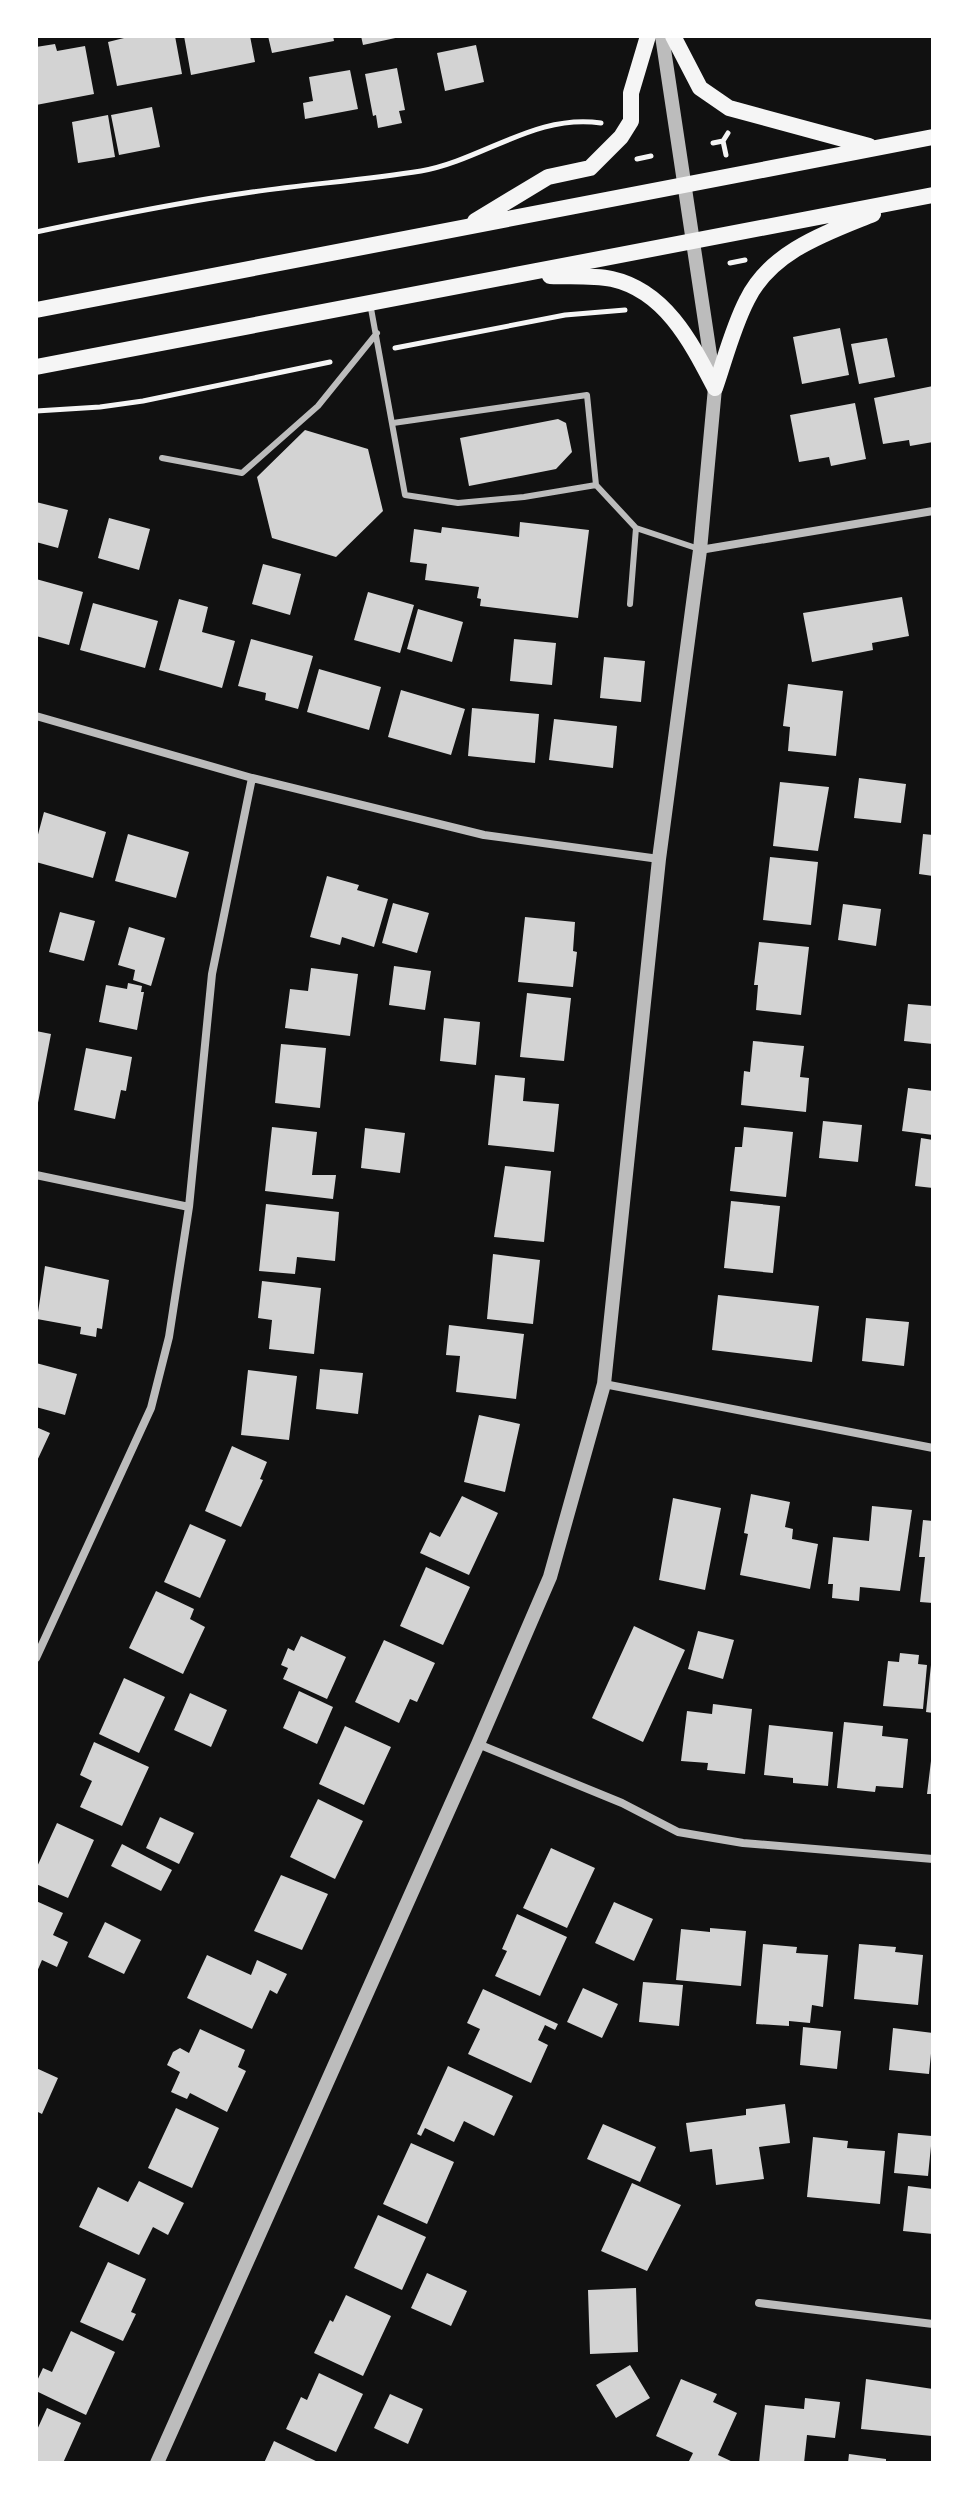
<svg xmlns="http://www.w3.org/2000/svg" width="969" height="2499" font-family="'Fira Sans Condensed',sans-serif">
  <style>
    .building { fill: #d3d3d3 }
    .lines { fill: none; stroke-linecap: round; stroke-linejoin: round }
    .path { stroke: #f5f5f5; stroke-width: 5 }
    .service { stroke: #bcbcbc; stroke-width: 6 }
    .minor { stroke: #bcbcbc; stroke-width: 8 }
    .tertiary { stroke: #bcbcbc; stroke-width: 14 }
    .secondary { stroke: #f5f5f5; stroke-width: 16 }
  </style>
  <rect width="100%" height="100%" fill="#111"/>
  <path class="building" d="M132 36H175L182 74 117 86 108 42Z
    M184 36H250L255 62 191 75Z
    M268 36H333L334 41 272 53Z
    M361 36H399L400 37 363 45Z
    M55 44 57 51 85 46 94 94 36 105V47Z
    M476 45 484 82 445 91 437 53Z
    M397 68 405 110 399 111 402 123 378 128 376 115 373 116 365 74Z
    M350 70 358 109 305 119 303 103 313 101 309 77Z
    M152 107 160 147 119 155 111 115Z
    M108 115 115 157 78 163 72 122Z
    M840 328 849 375 802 384 793 337Z
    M887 338 895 377 859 384 851 344Z
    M933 386V442L910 446 909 440 883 444 874 398Z
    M855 403 866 459 831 466 829 457 799 462 790 415Z
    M558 419 566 423 572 452 556 469 469 486 460 438Z
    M305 430 368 449 383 511 336 557 272 538 257 477Z
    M36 502 68 510 58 548 36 542Z
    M109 518 150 529 139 570 98 558Z
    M520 522 589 530 578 618 480 606 481 599 477 598 479 587 425 580 427 564 410 562 414 529 441 533 442 527 519 537Z
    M263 564 301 574 290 615 252 604Z
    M36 579 83 592 69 645 36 636Z
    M368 592 414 605 400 653 354 640Z
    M902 597 909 636 872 643 873 650 812 662 803 613Z
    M179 599 208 607 202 632 235 641 222 688 159 670Z
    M93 603 158 621 145 668 80 650Z
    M418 609 463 622 452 662 407 649Z
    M251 639 313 656 298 709 265 700 266 693 238 686Z
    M514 639 556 643 552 685 510 681Z
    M604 657 645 661 641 702 600 698Z
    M319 669 381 687 369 730 307 712Z
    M788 684 843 691 836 756 788 751 790 727 783 726Z
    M401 690 465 709 451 755 388 737Z
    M472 708 539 714 535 763 468 756Z
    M554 719 617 726 613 768 549 760Z
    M859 778 906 784 901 823 854 818Z
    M780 782 829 787 818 851 773 846Z
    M44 812 106 832 93 878 36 862V842Z
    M128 834 189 852 176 898 115 881Z
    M923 834 933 835V876L919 874Z
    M770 857 818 862 811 925 763 920Z
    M327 876 359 885 357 890 388 899 374 947 342 937 340 945 310 937Z
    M393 903 429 913 417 953 382 943Z
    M843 904 881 909 876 946 838 940Z
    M60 912 95 921 84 961 49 952Z
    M525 917 575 922 573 951 577 952 573 987 518 982Z
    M129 927 165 938 151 986 133 980 135 970 118 965Z
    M759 942 809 947 801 1015 756 1010 758 985H754Z
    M394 966 431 971 425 1010 389 1005Z
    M311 968 358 974 350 1036 285 1028 290 989 308 991Z
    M128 983 142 986 141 992H144L137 1030 99 1022 106 985 127 989Z
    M527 993 571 998 564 1061 520 1057Z
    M908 1004 933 1006V1044L904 1041Z
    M444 1018 480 1022 476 1065 440 1061Z
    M36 1031 51 1034 37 1108H36Z
    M753 1041 804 1046 800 1077 809 1078 806 1112 741 1105 744 1071 750 1072Z
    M281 1044 326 1048 320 1108 275 1103Z
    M86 1048 132 1057 126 1091 121 1090 115 1119 74 1110Z
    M495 1075 525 1078 523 1101 559 1104 554 1152 488 1145Z
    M908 1088 933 1091V1135L902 1131Z
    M823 1121 862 1125 858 1162 819 1158Z
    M272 1127 317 1132 312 1175H336L333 1199 265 1191Z
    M744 1127 793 1132 786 1197 730 1191 735 1147H742Z
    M365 1128 405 1133 400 1173 361 1168Z
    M921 1138 933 1140V1188L915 1186Z
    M505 1166 551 1171 544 1242 494 1237Z
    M731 1201 780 1206 773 1273 724 1268Z
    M266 1204 339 1212 335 1261 297 1257 295 1274 259 1271Z
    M493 1254 540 1260 533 1324 487 1319Z
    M45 1266 109 1280 102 1329 97 1328 96 1337 80 1334 81 1327 37 1319Z
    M262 1281 321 1288 314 1354 269 1349 272 1320 258 1318Z
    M718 1295 819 1306 812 1362 712 1350Z
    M866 1318 909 1322 904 1366 862 1361Z
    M449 1325 524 1334 516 1399 456 1392 460 1356 446 1355Z
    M36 1363 77 1374 65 1415 36 1407Z
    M320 1369 363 1373 358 1414 316 1409Z
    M248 1370 297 1376 289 1440 241 1435Z
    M479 1415 520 1424 505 1492 464 1482Z
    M36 1427 50 1433 36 1463Z
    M232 1446 267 1462 260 1479 263 1480 241 1527 205 1511Z
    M751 1494 790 1502 785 1527 793 1529 792 1539 818 1544 810 1589 740 1575 748 1534 744 1533Z
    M462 1496 498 1513 469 1575 420 1553 430 1532 440 1537Z
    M673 1498 721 1508 705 1590 659 1580Z
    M872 1506 912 1510 900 1591 860 1587 859 1601 832 1598 833 1584H828L833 1537 869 1541Z
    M923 1520 933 1521V1603L920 1602 925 1557H919Z
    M190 1524 226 1540 200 1598 164 1582Z
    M426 1567 470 1587 443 1645 400 1626Z
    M156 1591 194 1609 190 1619 205 1627 183 1674 129 1648Z
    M634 1626 685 1650 643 1742 592 1718Z
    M698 1631 734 1640 723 1679 688 1669Z
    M301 1636 346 1657 327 1699 283 1679 288 1668 281 1665 288 1648 294 1651Z
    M384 1640 435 1663 417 1702 410 1699 399 1723 355 1702Z
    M900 1653 919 1655 918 1664 927 1665 923 1709 883 1706 888 1661 899 1662Z
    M931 1665H933V1713L926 1712Z
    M124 1678 165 1697 139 1753 99 1734Z
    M299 1691 333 1707 317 1744 283 1728Z
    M190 1693 227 1710 211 1747 174 1730Z
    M713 1704 752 1709 745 1774 707 1770 708 1763 681 1761 687 1711 712 1714Z
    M844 1722 883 1726 882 1736 908 1739 903 1788 876 1786 875 1792 837 1788Z
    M769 1725 833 1732 828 1786 793 1783V1778L764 1775Z
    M345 1726 391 1747 364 1805 319 1784Z
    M94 1742 149 1767 122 1826 80 1807 92 1781 80 1775Z
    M931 1761H933V1794H927Z
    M318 1799 363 1821 335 1879 290 1857Z
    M160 1817 194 1833 179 1864 146 1848Z
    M57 1823 94 1840 68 1898 36 1884V1869Z
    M122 1844 172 1870 161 1891 111 1866Z
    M551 1848 595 1868 567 1928 523 1908Z
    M281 1875 328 1894 302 1950 254 1931Z
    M36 1901 63 1913 53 1935 68 1942 57 1967 42 1960 36 1974Z
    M614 1902 653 1919 634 1961 595 1943Z
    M517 1914 567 1937 540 1996 495 1976 507 1951 502 1949Z
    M105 1922 141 1940 124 1974 88 1957Z
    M710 1928 746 1931 741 1986 676 1980 681 1929 710 1932Z
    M763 1944 797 1947 796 1953 828 1955 823 2007 812 2005 810 2023 789 2021V2026L756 2024Z
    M859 1944 896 1947 895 1952 923 1955 918 2005 854 1999Z
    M207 1955 251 1975 257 1960 287 1974 277 1994 270 1990 252 2029 187 1998Z
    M643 1982 683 1985 679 2026 639 2022Z
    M583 1988 618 2004 602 2038 567 2022Z
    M483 1989 558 2024 555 2030 545 2025 538 2040 548 2045 531 2083 468 2054 480 2029 467 2023Z
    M803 2027 841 2031 837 2069 800 2065Z
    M893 2028 933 2033 929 2074 889 2070Z
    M200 2029 245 2050 238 2067 246 2071 227 2112 190 2093 187 2099 171 2092 180 2072 167 2065 173 2052 180 2048 189 2053Z
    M448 2066 513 2096 494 2136 464 2121 454 2142 425 2128 421 2136 417 2134Z
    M36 2068 58 2078 42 2114 36 2111Z
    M785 2104 790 2143 759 2147 764 2179 716 2185 712 2149 690 2152 686 2123 746 2115V2109Z
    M176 2108 219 2128 192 2188 148 2168Z
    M603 2124 656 2147 640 2182 587 2159Z
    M898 2133 932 2136 928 2176 894 2173Z
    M813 2137 848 2141 847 2148 885 2151 880 2204 807 2197Z
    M411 2143 454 2162 427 2224 383 2204Z
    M139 2181 184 2203 168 2235 153 2227 139 2255 79 2227 98 2187 128 2202Z
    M632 2183 681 2205 647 2271 601 2251Z
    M908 2186 933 2189V2234L903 2231Z
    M378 2215 426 2237 402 2290 354 2268Z
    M108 2262 146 2279 131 2312 136 2314 123 2341 80 2322Z
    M427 2273 467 2291 451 2326 411 2308Z
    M636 2288 638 2352 590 2354 588 2290Z
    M346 2295 391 2316 363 2376 314 2353 330 2320 333 2322Z
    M71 2331 115 2352 86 2415 36 2391V2383L43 2368 52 2372Z
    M630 2365 650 2398 616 2418 596 2385Z
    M319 2373 363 2394 336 2452 286 2429 301 2397 307 2400Z
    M681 2379 717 2394 713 2402 737 2413 718 2455 735 2463H688L693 2453 656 2436Z
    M866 2379 933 2389 932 2436 861 2429Z
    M390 2394 423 2409 408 2444 374 2428Z
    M805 2398 840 2402 835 2438 807 2435 804 2463H759L765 2405 804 2409Z
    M47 2408 81 2423 63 2463H36V2432Z
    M274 2441 320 2463H264Z
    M849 2454 886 2459V2463H848Z"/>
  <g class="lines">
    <path class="path" d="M713 143 723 141
      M726 155 723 141 728 133
      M637 159 651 156
      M36 232C107 217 180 202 252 192 308 184 365 180 421 171 483 160 536 113 601 123
      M730 263 745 260
      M395 348 565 315 625 310
      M36 411 100 407 143 401 330 362"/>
    <path class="service" d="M370 303 405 495 458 503 524 497 596 485
      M393 423 587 395 596 485 636 528 699 549
      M162 458 242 473 318 406 377 333
      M630 604 636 528"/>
    <path class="minor" d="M700 550 933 511
      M36 716 252 778 484 835 659 859
      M36 1175 189 1207
      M604 1384 933 1448
      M36 1658 151 1408 169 1337 189 1207 212 974 252 778
      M478 1744 622 1803 678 1832 743 1843 933 1859
      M759 2303 933 2324"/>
    <path class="tertiary" d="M157 2463 478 1744 550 1577 604 1384 659 859 700 550 715 388 662 36"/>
    <path class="secondary" d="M673 36 700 88 729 108 869 146
      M475 221 548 177 590 168 621 137 631 121V93L648 36
      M550 276C570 277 592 275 612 279 666 291 692 344 715 388
      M36 310 933 137
      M36 367 933 195
      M715 388C725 359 733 327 747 300 771 251 826 233 873 214"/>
  </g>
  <rect width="969" height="2499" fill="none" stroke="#ffffff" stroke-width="76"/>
</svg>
